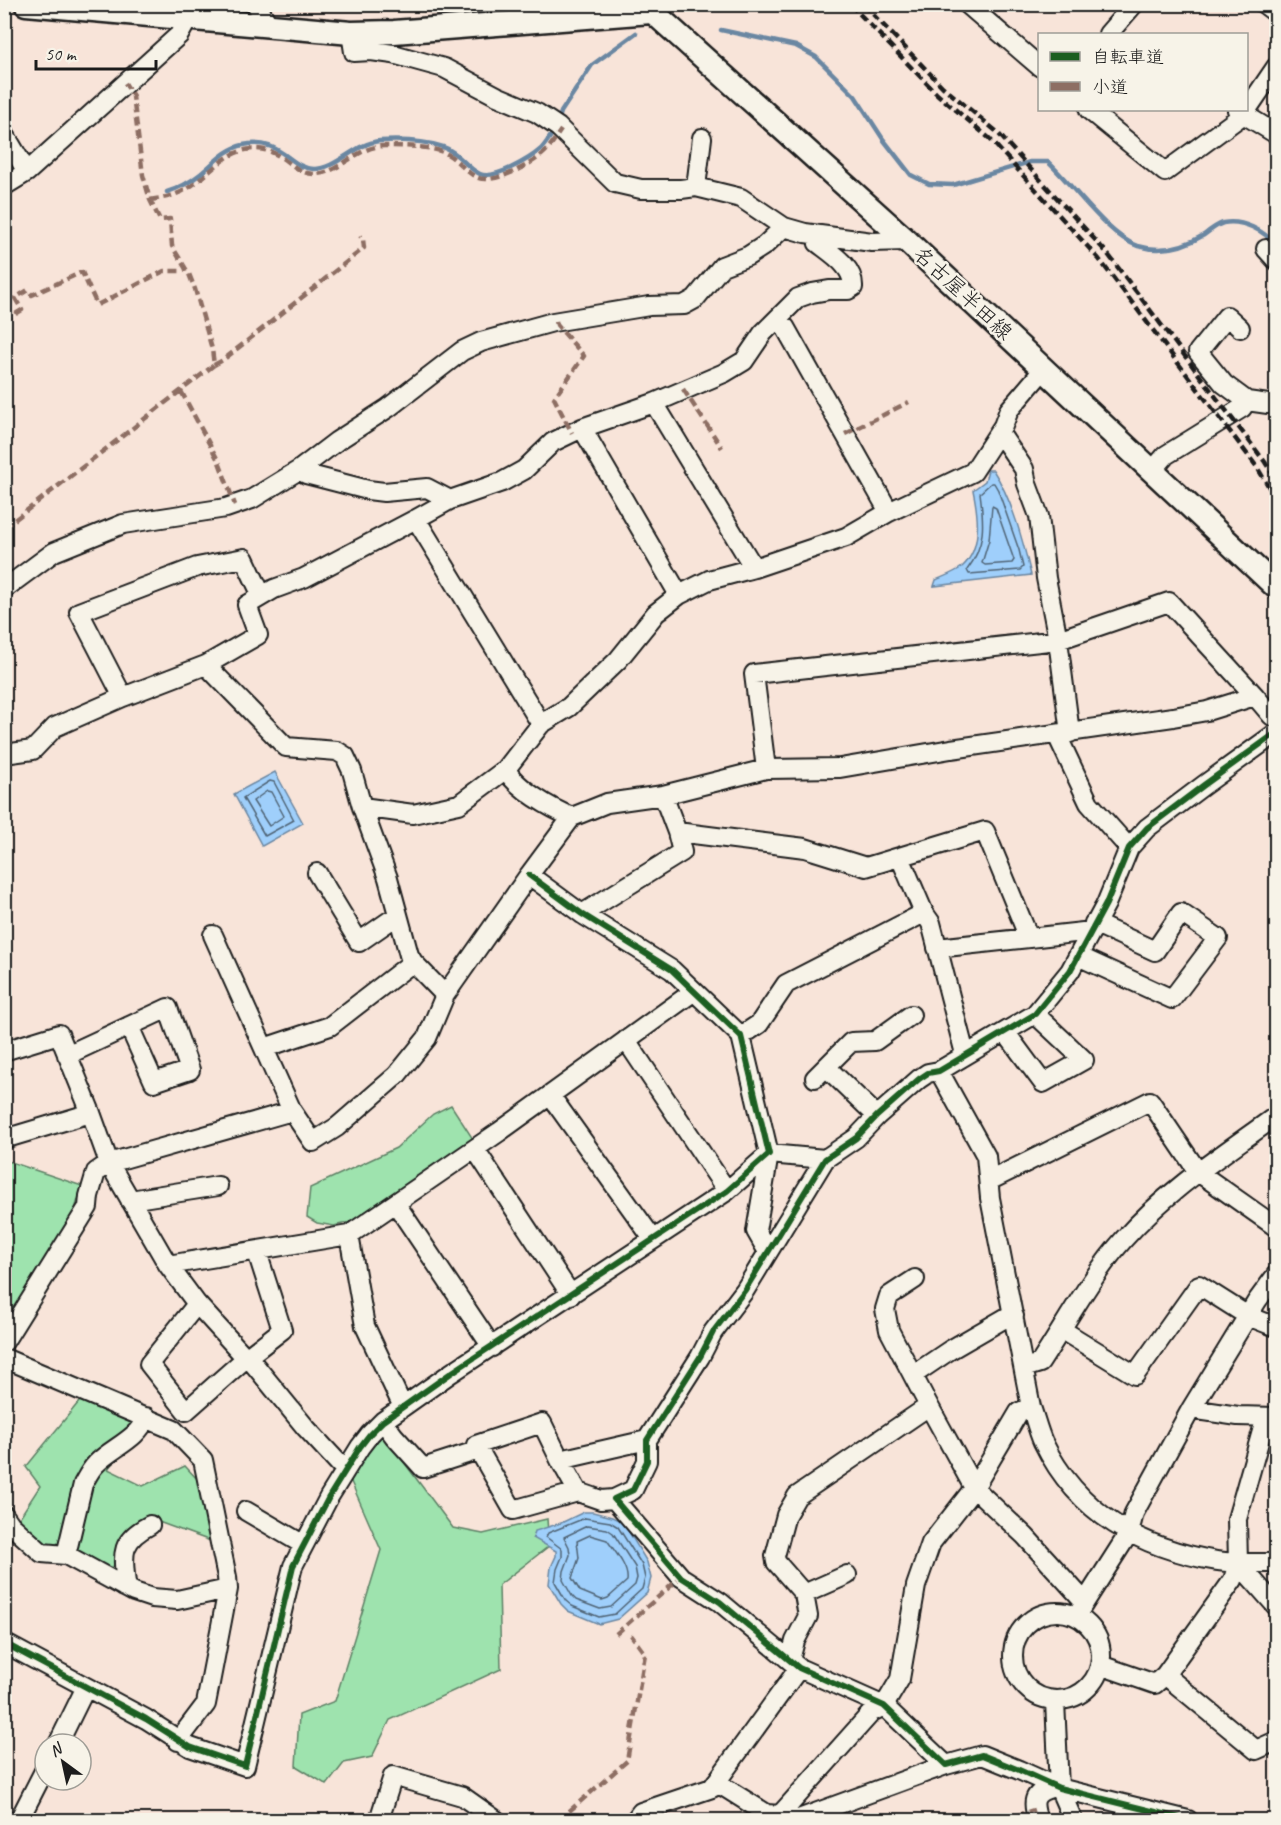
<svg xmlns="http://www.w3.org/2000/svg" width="1281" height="1825" font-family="Caveat,'Klee One',sans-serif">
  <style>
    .green { fill: #9ee3ae; stroke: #5d8065; stroke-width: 1.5 }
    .water { fill: #9fcffb; stroke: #6b87a2; stroke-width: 1.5 }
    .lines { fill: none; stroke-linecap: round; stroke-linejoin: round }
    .shore { stroke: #506475; stroke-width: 1.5 }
    .stream { stroke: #6b87a2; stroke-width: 4.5 }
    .minor-casing { stroke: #1c1c1c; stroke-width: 22 }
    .major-casing { stroke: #1c1c1c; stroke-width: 27 }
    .minor { stroke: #f7f3e8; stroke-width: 18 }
    .major { stroke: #f7f3e8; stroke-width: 22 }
    .rail { stroke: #1c1c1c; stroke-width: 4.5; stroke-dasharray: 9 4.5; stroke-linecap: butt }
    .quiet { stroke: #8d6e63; stroke-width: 4.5; stroke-dasharray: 9 4.5; stroke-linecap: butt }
    .cycleway-casing { stroke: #f7f3e8; stroke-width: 10 }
    .cycleway { stroke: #1b5e20; stroke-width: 6 }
    .labels { text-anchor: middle; stroke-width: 5; stroke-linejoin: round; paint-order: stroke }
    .street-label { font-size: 21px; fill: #1c1c1c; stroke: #f7f3e8 }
  </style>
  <rect width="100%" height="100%" fill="#f8e4d9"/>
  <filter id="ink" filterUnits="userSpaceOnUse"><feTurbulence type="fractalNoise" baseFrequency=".0167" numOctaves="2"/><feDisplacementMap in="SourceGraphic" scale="12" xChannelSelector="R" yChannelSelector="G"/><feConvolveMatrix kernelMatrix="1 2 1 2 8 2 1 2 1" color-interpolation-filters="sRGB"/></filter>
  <g filter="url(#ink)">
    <path class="green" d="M451 1105 473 1139 417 1179 371 1217 334 1226 317 1223 307 1217 310 1188 396 1148 433 1114Z
      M5 1160 82 1186 68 1233 5 1332Z
      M83 1397 143 1423 108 1469 143 1486 185 1466 211 1494 219 1544 153 1520 128 1559 104 1571 21 1544 14 1526 40 1486 26 1467Z
      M383 1434 453 1528 483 1534 547 1519 549 1546 499 1585 501 1669 390 1720 372 1757 344 1763 327 1785 296 1766 299 1715 335 1701 381 1550 348 1475Z"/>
    <path class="water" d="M988 470H993C1012 499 1023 541 1031 575L934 586 936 580C945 576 954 573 962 567 983 548 978 514 973 490L985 481Z
      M275 772 303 823 262 846 234 794Z
      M584 1512H593L612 1517 623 1522 647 1562 651 1578 647 1593 618 1619 599 1624 568 1611 561 1604 549 1584 551 1567 556 1556V1551L533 1538 535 1531 561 1523Z"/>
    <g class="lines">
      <path class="shore" d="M991 483H994L998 490 1019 550 1023 567 1020 570 969 574 967 570C986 545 984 523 980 493Z
        M992 506 996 508 1014 560 1012 563 985 565 982 563 989 540Z
        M270 781 274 782 294 820 265 836 243 798Z
        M267 791 271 792 284 816 269 826 253 801Z
        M585 1518 610 1522 618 1527 642 1565 645 1578 642 1589 615 1614 599 1617 572 1606 566 1601 555 1582 557 1569 562 1557V1549L546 1537 548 1533Z
        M587 1526 607 1529 613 1533 635 1567 637 1578 635 1585 611 1607 600 1609 576 1600 572 1596 563 1580 564 1571 570 1555 569 1547 564 1537Z
        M590 1535 607 1540C615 1552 629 1567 627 1581L608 1598 602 1600 580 1591 572 1578 579 1558 577 1541Z"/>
      <path class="stream" d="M721 30 796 46 816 57 855 96 883 139 911 175 929 184 953 185 1030 162H1048C1073 185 1108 236 1138 246 1161 253 1184 247 1204 235 1209 231 1217 225 1223 223 1243 219 1264 231 1276 245
        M558 123 561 112 592 65 636 33
        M167 192C179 188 189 183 199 175 213 164 225 149 243 145 282 137 288 168 314 169 337 169 355 143 380 141 399 140 425 141 443 147 459 152 466 168 480 174 494 180 530 159 541 149 546 144 550 137 554 131"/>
      <defs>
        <path id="minor" d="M256 4 265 19 264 26
          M967 4 1040 67
          M1264 4 1276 13
          M351 33 354 52 371 51 393 54 444 68 497 96 537 113 558 127 615 183 641 189H681L696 187 741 198 784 227 805 233 872 242 907 241
          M1108 34 1134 4
          M1089 110 1165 172 1244 114 1276 67
          M1237 110 1276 134
          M4 133 27 172
          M4 186 27 172 179 35 188 19
          M696 187 702 138
          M1266 249 1276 260
          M777 319 785 327 889 512
          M1240 328 1227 316 1198 352 1224 384 1247 401 1268 404
          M654 403 754 568
          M582 428 679 595
          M999 432 1024 469 1027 484 1039 516 1046 578 1058 640 1070 733
          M299 470 306 474 368 490 384 492 427 488 450 500
          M1153 470 1166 455 1242 408 1247 401
          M416 519 541 724
          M4 589 54 552 123 524 226 508 252 499 299 470 337 441 388 408 462 351 481 342 553 322 649 306 684 305 695 299 722 266 748 256 765 245 784 227
          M206 665 286 747 337 751 345 756 352 771 362 807 388 878 409 955 413 962 445 995
          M123 697 79 612 197 567 244 558 262 596
          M1057 735 1089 803 1129 848
          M4 754 33 750 55 727 123 697 206 665 258 635 247 605 274 589 304 578 416 519 450 500 502 482 524 470 553 442 582 428 654 403 724 373 744 361 763 333 798 298 812 293 829 290H848L853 287C854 267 832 254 818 243L820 236
          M766 769 754 674 1058 640 1169 602 1255 696
          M362 807 413 814 459 804 506 769
          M572 817C552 809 515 788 506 769L541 724 569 707 618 660 656 613 679 595 709 580 754 568 846 537 889 512 973 472 1003 426 1009 410 1044 369
          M677 832 805 848 866 867 985 831 1029 938 1092 931
          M900 857 924 913
          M317 873 359 942 398 915
          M582 914 682 852 677 832 663 795
          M213 935 292 1111 313 1142 337 1127 397 1075 427 1038 445 995 529 875 572 817 607 803 663 795 766 769 840 768 951 749 1173 717 1207 711 1255 696 1272 716 1276 717
          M937 948 1029 938
          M1078 956 1172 999 1218 938 1181 913 1155 951 1094 923
          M1006 1033 1043 1083 1084 1060 1035 1014
          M741 1036 759 1024 786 984 924 913 931 923 965 1054
          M626 1040 727 1191
          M264 1048 330 1026 413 962
          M4 1051 59 1034 91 1113
          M67 1055 168 1008 190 1070 154 1082 129 1026
          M826 1067 877 1116
          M939 1071 986 1156 990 1198 1031 1407C1035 1418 1038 1431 1043 1442 1078 1514 1140 1548 1217 1561 1236 1564 1257 1563 1276 1563
          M815 1078 851 1042 875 1041 911 1015
          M550 1095 653 1239
          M4 1139 91 1113 109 1163 168 1265
          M475 1149 571 1295
          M989 1181 1150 1101 1198 1172 1276 1227
          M130 1200 218 1186
          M396 1204 492 1347
          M768 1252 756 1231 769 1154 825 1159
          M915 1279 889 1296 885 1309 889 1330 929 1406 974 1488 1025 1536 1085 1602
          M197 1304 149 1364 186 1411 246 1358 197 1304 168 1265 349 1235
          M1062 1330 1135 1375 1199 1285 1248 1316 1276 1327
          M4 1342 88 1207 89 1196 96 1172 109 1163 292 1111
          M248 1357 306 1428 345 1470
          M4 1358 174 1430 203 1460 227 1577 228 1589
          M246 1358 282 1330 257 1252
          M1024 1368 1040 1363C1067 1322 1091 1276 1124 1239 1167 1190 1224 1154 1276 1116
          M913 1375 950 1350 1007 1317 1014 1316
          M403 1407 365 1326 349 1235 499 1132 693 992
          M1191 1409 1238 1416 1276 1417
          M1266 1417 1237 1519 1238 1563 1233 1580 1165 1675 1256 1750 1276 1741
          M383 1421 394 1436 423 1468 479 1450
          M560 1460 578 1492
          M614 1499 601 1500 578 1492 513 1510 476 1445 542 1423 560 1460 647 1440
          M246 1511 304 1545
          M4 1515 11 1525 42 1553 66 1555 134 1592 152 1598 177 1600 228 1589 206 1704 178 1741
          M66 1555 83 1484C87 1477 90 1470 96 1464 111 1448 139 1439 146 1417
          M1238 1563 1276 1606
          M847 1575 804 1594 776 1562 775 1556 786 1515 797 1496 929 1406
          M124 1587 126 1583C122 1553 121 1540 150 1525
          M1013 1656a44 44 0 1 1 88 0a44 44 0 1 1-88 0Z
          M1076 1616 1129 1533 1134 1513 1191 1409 1257 1301 1276 1275
          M4 1643 146 1719 190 1747 245 1766 293 1566 329 1497 360 1447 370 1434 383 1421 451 1373 727 1191 769 1154 741 1036 672 970 582 914 529 875
          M790 1660 795 1641 808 1616 804 1594
          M1100 1665 1155 1684 1165 1675
          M1055 1701 1059 1788 1073 1820
          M58 1744 86 1687
          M716 1782 767 1814 780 1815 788 1820
          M780 1815 872 1712 884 1706 900 1679 916 1586 931 1543 974 1488 1019 1412 1031 1407
          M19 1820 45 1769
          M379 1820 393 1776 462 1796 496 1820
          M635 1820 641 1812 712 1788 799 1668
          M796 1820 946 1765
          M1038 1820C1032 1803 1032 1793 1051 1788L1052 1785
          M1188 1820 1059 1788 1019 1770 982 1755 946 1765 884 1706 799 1668 720 1602 681 1577 614 1499 633 1490 647 1461V1440L700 1357 713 1332 745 1290 825 1159 856 1138 877 1116 919 1079 928 1073 939 1071 1035 1014 1070 971 1106 904 1129 848 1147 828 1204 785 1276 733"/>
        <path id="major" d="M26 4 351 33 394 32 651 12 658 7
          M644 4 907 241 1276 587"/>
      </defs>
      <use href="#minor" class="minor-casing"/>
      <use href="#major" class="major-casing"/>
      <use href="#minor" class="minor"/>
      <use href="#major" class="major"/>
      <path class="rail" d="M850 4 937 94 989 138 1099 259 1257 467 1276 499
        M863 4 943 87 996 131 1107 253 1265 462 1276 480"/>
      <path class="quiet" d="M150 200C163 198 176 196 188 188 210 175 225 150 253 149 281 147 291 173 314 174 340 174 356 146 385 146 403 146 427 146 443 152 457 158 464 171 476 177 492 186 533 164 545 152 551 146 556 137 561 130
        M4 321 22 310 15 298 28 290 32 295 82 272 97 305 164 271H182L187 269
        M556 321 557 325 584 356 554 398 572 433
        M214 365 223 360 364 248 363 239 360 236
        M683 389 722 448
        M181 391 219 462 235 505
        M845 434 909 402
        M4 528 214 365 212 349 195 289 189 274 172 246 170 219 160 220 150 200 143 175 133 96 125 83
        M616 1634 681 1577
        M559 1820 627 1761 645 1654 631 1635
        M1002 1820 1034 1810"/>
      <defs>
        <path id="cycleway" d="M4 1643 146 1719 190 1747 245 1766 293 1566 329 1497 360 1447 370 1434 383 1421 451 1373 727 1191 769 1154 741 1036 672 970 582 914 529 875
          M1188 1820 1059 1788 1019 1770 982 1755 946 1765 884 1706 799 1668 720 1602 681 1577 614 1499 633 1490 647 1461V1440L700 1357 713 1332 745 1290 825 1159 856 1138 877 1116 919 1079 928 1073 939 1071 1035 1014 1070 971 1106 904 1129 848 1147 828 1204 785 1276 733"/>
      </defs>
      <use href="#cycleway" class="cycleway-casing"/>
      <use href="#cycleway" class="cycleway"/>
    </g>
  </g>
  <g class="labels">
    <g class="street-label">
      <text transform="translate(963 293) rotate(43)" y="7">名古屋半田線</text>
    </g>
  </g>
  <rect width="1281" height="1825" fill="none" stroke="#f7f3e8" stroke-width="24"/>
  <rect x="12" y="12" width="1257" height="1801" fill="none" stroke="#1c1c1c" stroke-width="2" filter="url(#ink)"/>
  <rect x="1038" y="33" width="210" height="78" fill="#f7f3e8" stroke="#9f9d96" stroke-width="1.5"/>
  <rect x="1050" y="52" width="30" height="9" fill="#1b5e20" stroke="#9f9d96" stroke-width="1.5"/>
  <text x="1092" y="63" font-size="18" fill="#1c1c1c">自転車道</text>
  <rect x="1050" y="82" width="30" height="9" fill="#8d6e63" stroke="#9f9d96" stroke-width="1.5"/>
  <text x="1092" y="93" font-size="18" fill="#1c1c1c">小道</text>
  <g transform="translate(63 1762) rotate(327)"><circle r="28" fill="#f7f3e8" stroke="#9f9d96" stroke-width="1.5"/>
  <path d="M0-4.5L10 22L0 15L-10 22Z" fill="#1c1c1c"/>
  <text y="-9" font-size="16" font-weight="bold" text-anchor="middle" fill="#1c1c1c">N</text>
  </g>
  <path d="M36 60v9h120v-9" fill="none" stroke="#1c1c1c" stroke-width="3"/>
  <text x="45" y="60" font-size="18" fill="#1c1c1c" stroke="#f7f3e8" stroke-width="4.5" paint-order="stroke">50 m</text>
</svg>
